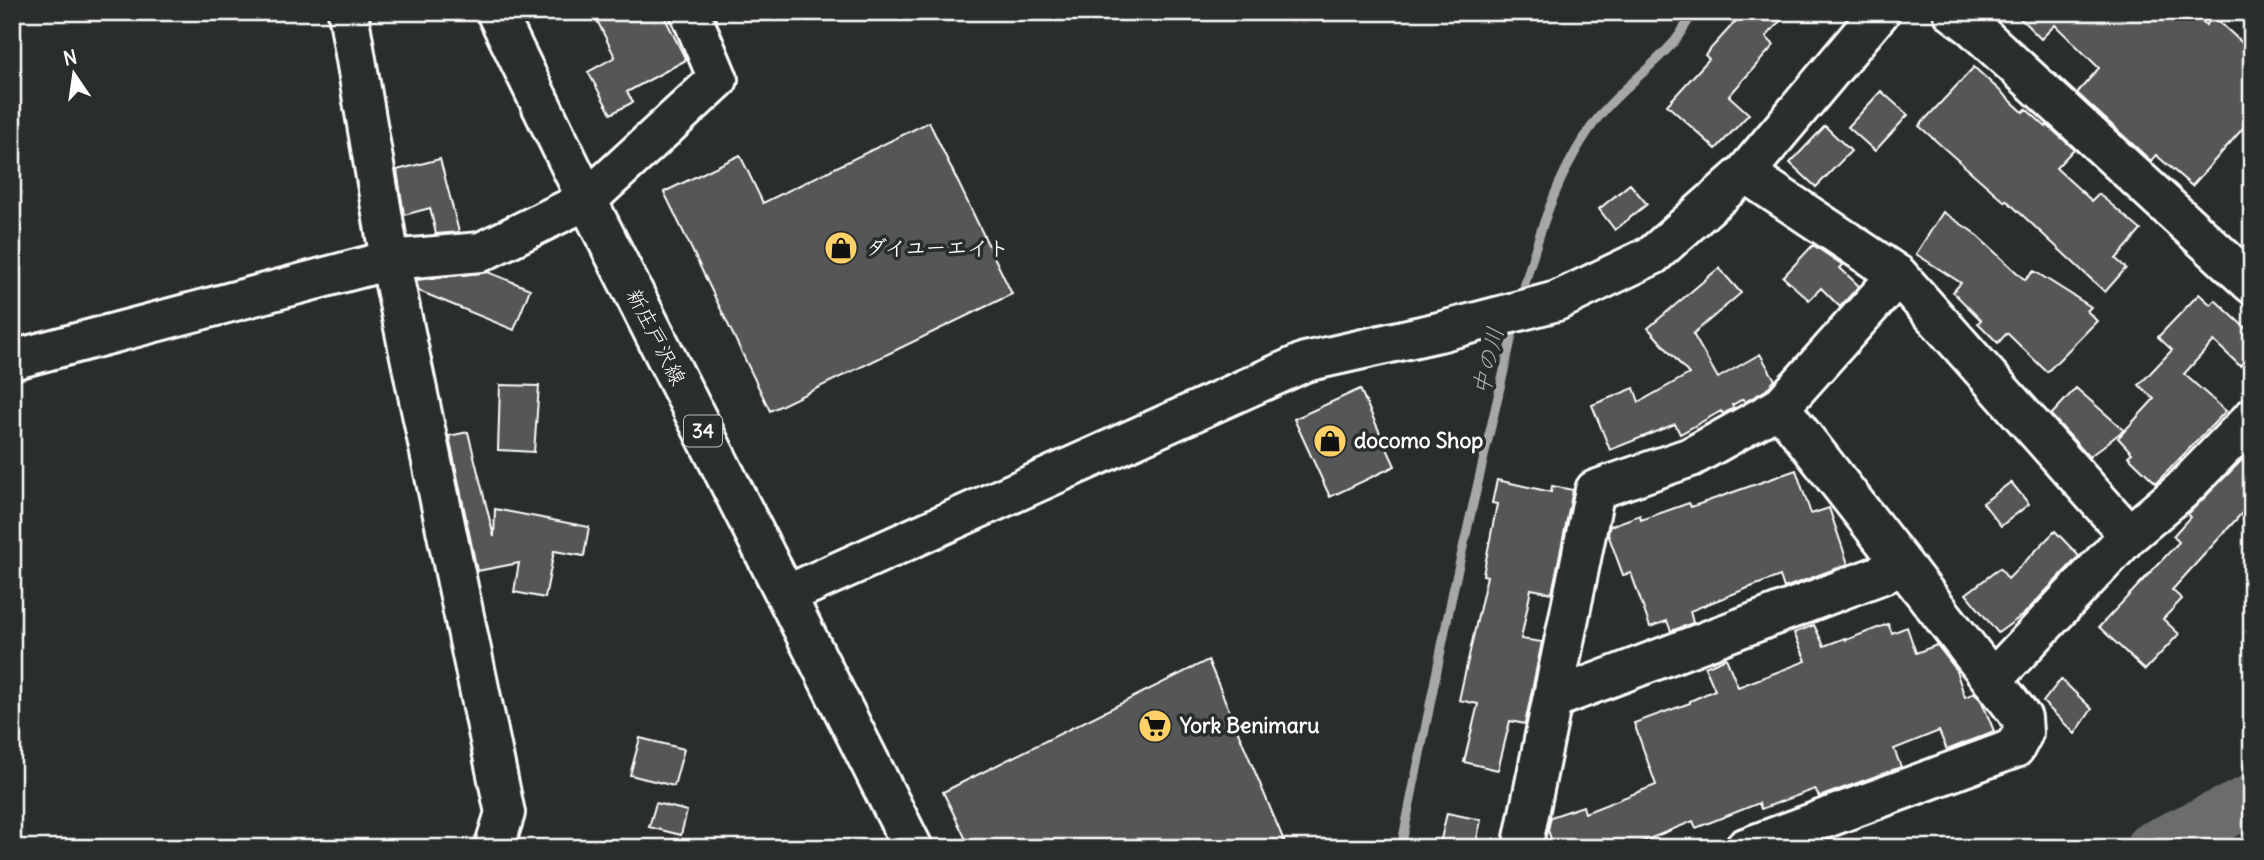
<svg xmlns="http://www.w3.org/2000/svg" width="2264" height="860" font-family="Delius,'Klee One',sans-serif">
  <style>
    .lines { fill: none; stroke-linecap: round; stroke-linejoin: round }
    .stream { stroke: #a6a7a7; stroke-width: 9 }
    .river { stroke: #6a6c6d; stroke-width: 52 }
    .building { fill: #555758; stroke: #fff; stroke-width: 2 }
    .minor-casing { stroke: #fff; stroke-width: 44 }
    .major-casing { stroke: #fff; stroke-width: 44 }
    .minor { stroke: #2a2d2e; stroke-width: 38 }
    .major { stroke: #2a2d2e; stroke-width: 38 }
    .labels { text-anchor: middle; stroke-width: 7; stroke-linejoin: round; paint-order: stroke }
    .shield { fill: #2a2d2e; stroke: #bfc0c0; stroke-width: 2 }
    .shield-label { font-size: 19px; font-weight: bold; fill: #fff }
    .poi-label { font-size: 21px; font-weight: bold; fill: #fff; stroke: #2a2d2e; text-anchor: start }
    .street-label { font-size: 21px; fill: #fff; stroke: #2a2d2e }
    .water-label { font-size: 23px; font-style: italic; fill: #b4b6b6; stroke: #2a2d2e }
  </style>
  <rect width="100%" height="100%" fill="#2a2d2e"/>
  <filter id="ink" filterUnits="userSpaceOnUse"><feTurbulence type="fractalNoise" baseFrequency=".0143" numOctaves="2"/><feDisplacementMap in="SourceGraphic" scale="14" xChannelSelector="R" yChannelSelector="G"/><feConvolveMatrix kernelMatrix="1 2 1 2 8 2 1 2 1" color-interpolation-filters="sRGB"/></filter>
  <g filter="url(#ink)">
    <g class="lines">
      <path class="stream" d="M1521 299C1537 238 1556 175 1594 123 1616 93 1648 71 1673 43 1681 34 1687 22 1694 12
        M1401 848 1453 591 1515 323"/>
      <path class="river" d="M2151 848 2252 800"/>
    </g>
    <path class="building" d="M593 12H662L686 60 627 92 633 102 611 114 588 72 615 57Z
      M1744 12H1788L1766 37 1774 45 1729 96 1749 114 1716 149 1667 105 1709 59 1705 55Z
      M2014 12H2193L2206 25 2214 17 2252 52V118L2192 186 2156 155 2151 161 2077 93 2099 68 2055 25 2041 39Z
      M1974 67 2023 112 2026 109 2046 127 2047 125 2074 149 2056 168 2092 201 2099 194 2141 230 2116 259 2126 268 2105 292 2006 200 2005 202 1919 126Z
      M1881 91 1908 115 1875 151 1848 127Z
      M929 122 1012 294 770 411 664 192 740 155 763 203Z
      M1825 126 1851 151 1816 187 1790 163Z
      M440 159 450 197 459 232 436 234 430 208 404 215 397 170Z
      M1630 184 1647 204 1615 230 1599 209Z
      M1943 212 1973 232 2025 280 2034 271 2091 307 2087 311 2097 321 2047 372 2007 333 1998 343 1978 323 1981 320 1953 292 1961 283 1916 254Z
      M1813 245 1843 265 1840 268 1859 286 1840 307 1821 288 1809 300 1783 277Z
      M1719 268 1741 293 1693 334 1718 378 1760 354 1775 380 1766 390 1745 402 1743 399 1732 405 1734 408 1723 414 1721 411 1680 434 1675 424 1610 450 1592 405 1634 388 1639 402 1689 374 1648 328Z
      M488 272 530 289 514 330 419 291 416 280Z
      M2199 294 2211 305 2215 300 2252 334V354L2240 366 2214 341 2184 374 2226 411 2156 483 2128 456 2132 453 2118 438 2154 399 2139 385 2172 350 2158 337Z
      M500 385 539 386 534 452 498 450Z
      M2076 388 2124 430 2089 457 2051 415Z
      M1360 389 1395 466 1330 497 1294 419Z
      M468 432 494 537 495 509 589 527 584 556 554 551 545 598 514 592 519 563 477 571 449 436Z
      M2252 450V502L2172 590 2182 599 2163 619 2179 634 2145 670 2099 627 2179 542 2173 536 2190 517 2188 514Z
      M1796 470 1811 514 1829 508 1848 564 1784 588 1780 576 1748 588 1690 611 1693 623 1671 631 1667 621 1650 627 1631 573 1623 575 1608 534 1610 526 1640 515 1641 520 1689 503 1691 507Z
      M1497 480 1551 492 1552 486 1573 490 1552 593 1531 589 1521 639 1542 642 1525 724 1510 721 1498 770 1464 762 1478 704 1459 700 1487 576 1483 575 1497 504 1492 503Z
      M2011 482 2029 504 2001 526 1983 503Z
      M2055 531 2079 556 2024 614 1998 633 1966 594 2000 568 2008 579Z
      M1888 624 1892 633 1907 627 1916 653 1937 645 1955 668 1965 697 1975 693 1982 702 1994 731 1947 750 1939 731 1894 749 1901 767 1819 797 1815 789 1761 809 1759 803 1696 828 1693 821 1627 848H1554L1548 830 1551 817 1583 806 1585 813 1656 785 1634 723 1690 703V701L1715 690 1705 667 1726 658 1738 687 1806 661 1794 633 1814 625 1824 646 1845 638 1846 640Z
      M1208 660 1287 848H970L943 792Z
      M2061 679 2092 709 2075 734 2043 702Z
      M640 738 684 749 674 786 630 775Z
      M656 803 687 811 681 835 649 827Z
      M1447 813 1481 820 1475 848H1439Z"/>
    <g class="lines">
      <defs>
        <path id="minor" d="M348 12 390 260 505 813 494 848
          M1953 12 1973 27 2252 284
          M1745 173 1898 275 2129 535 2181 491 2252 418
          M12 360 390 260 481 252 587 200 718 79 690 12
          M786 595 1305 362 1439 332 1557 301 1653 255 1745 173 1880 12
          M1992 680 2129 535
          M1553 699 1904 566
          M1522 848 1595 490 1691 457 1780 407 1898 275
          M1745 848 2015 748 2023 733 2022 718 1780 407"/>
        <path id="major" d="M496 12 587 200 913 848"/>
      </defs>
      <use href="#minor" class="minor-casing"/>
      <use href="#major" class="major-casing"/>
      <use href="#minor" class="minor"/>
      <use href="#major" class="major"/>
    </g>
  </g>
  <defs>
    <symbol id="shop-disc" viewBox="-11 -11 22 22"><circle r="9.5" fill="#ffd166" stroke="#2a2d2e"/><path d="M-5-2.5h2.3a2.7 3.5 0 0 1 5.4 0H5L5.5 6h-11ZM-1.5-2.5h3a1.5 2.3 0 0 0-3 0Z" fill="#111"/></symbol>
    <symbol id="supermarket-disc" viewBox="-11 -11 22 22"><circle r="9.5" fill="#ffd166" stroke="#2a2d2e"/><path d="M-6-5.5h2.5l.6 2H6L4.5 2H-2.5L-4.4-4H-6ZM-1.5 3.2a1.3 1.3 0 1 0 .1 0ZM3 3.2a1.3 1.3 0 1 0 .1 0Z" fill="#111"/></symbol>
  </defs>
  <g fill-rule="evenodd">
    <use href="#shop-disc" x="822" y="229" width="38" height="38"/>
    <use href="#shop-disc" x="1311" y="422" width="38" height="38"/>
    <use href="#supermarket-disc" x="1136" y="707" width="38" height="38"/>
  </g>
  <g class="labels">
    <rect class="shield" x="684" y="415.5" width="38" height="31" rx="5"/>
    <g class="shield-label">
      <text x="703" y="438">34</text>
    </g>
    <g class="poi-label">
      <text x="866" y="255">ダイユーエイト</text>
      <text x="1354" y="448">docomo Shop</text>
      <text x="1180" y="733">York Benimaru</text>
    </g>
    <g class="street-label">
      <text transform="translate(656 337) rotate(63)" y="7">新庄戸沢線</text>
    </g>
    <g class="water-label">
      <text transform="translate(1488 361) rotate(-77)" y="8">中の川</text>
    </g>
  </g>
  <rect width="2264" height="860" fill="none" stroke="#2a2d2e" stroke-width="42"/>
  <rect x="21" y="21" width="2222" height="818" fill="none" stroke="#fff" stroke-width="2.5" filter="url(#ink)"/>
  <g transform="translate(74 74) rotate(347)" stroke="#2a2d2e" stroke-width="5" paint-order="stroke">
  <path d="M0-5L12 26L0 18L-12 26Z" fill="#ffffff"/>
  <text y="-10" font-size="19" font-weight="bold" text-anchor="middle" fill="#ffffff">N</text>
  </g>
</svg>
